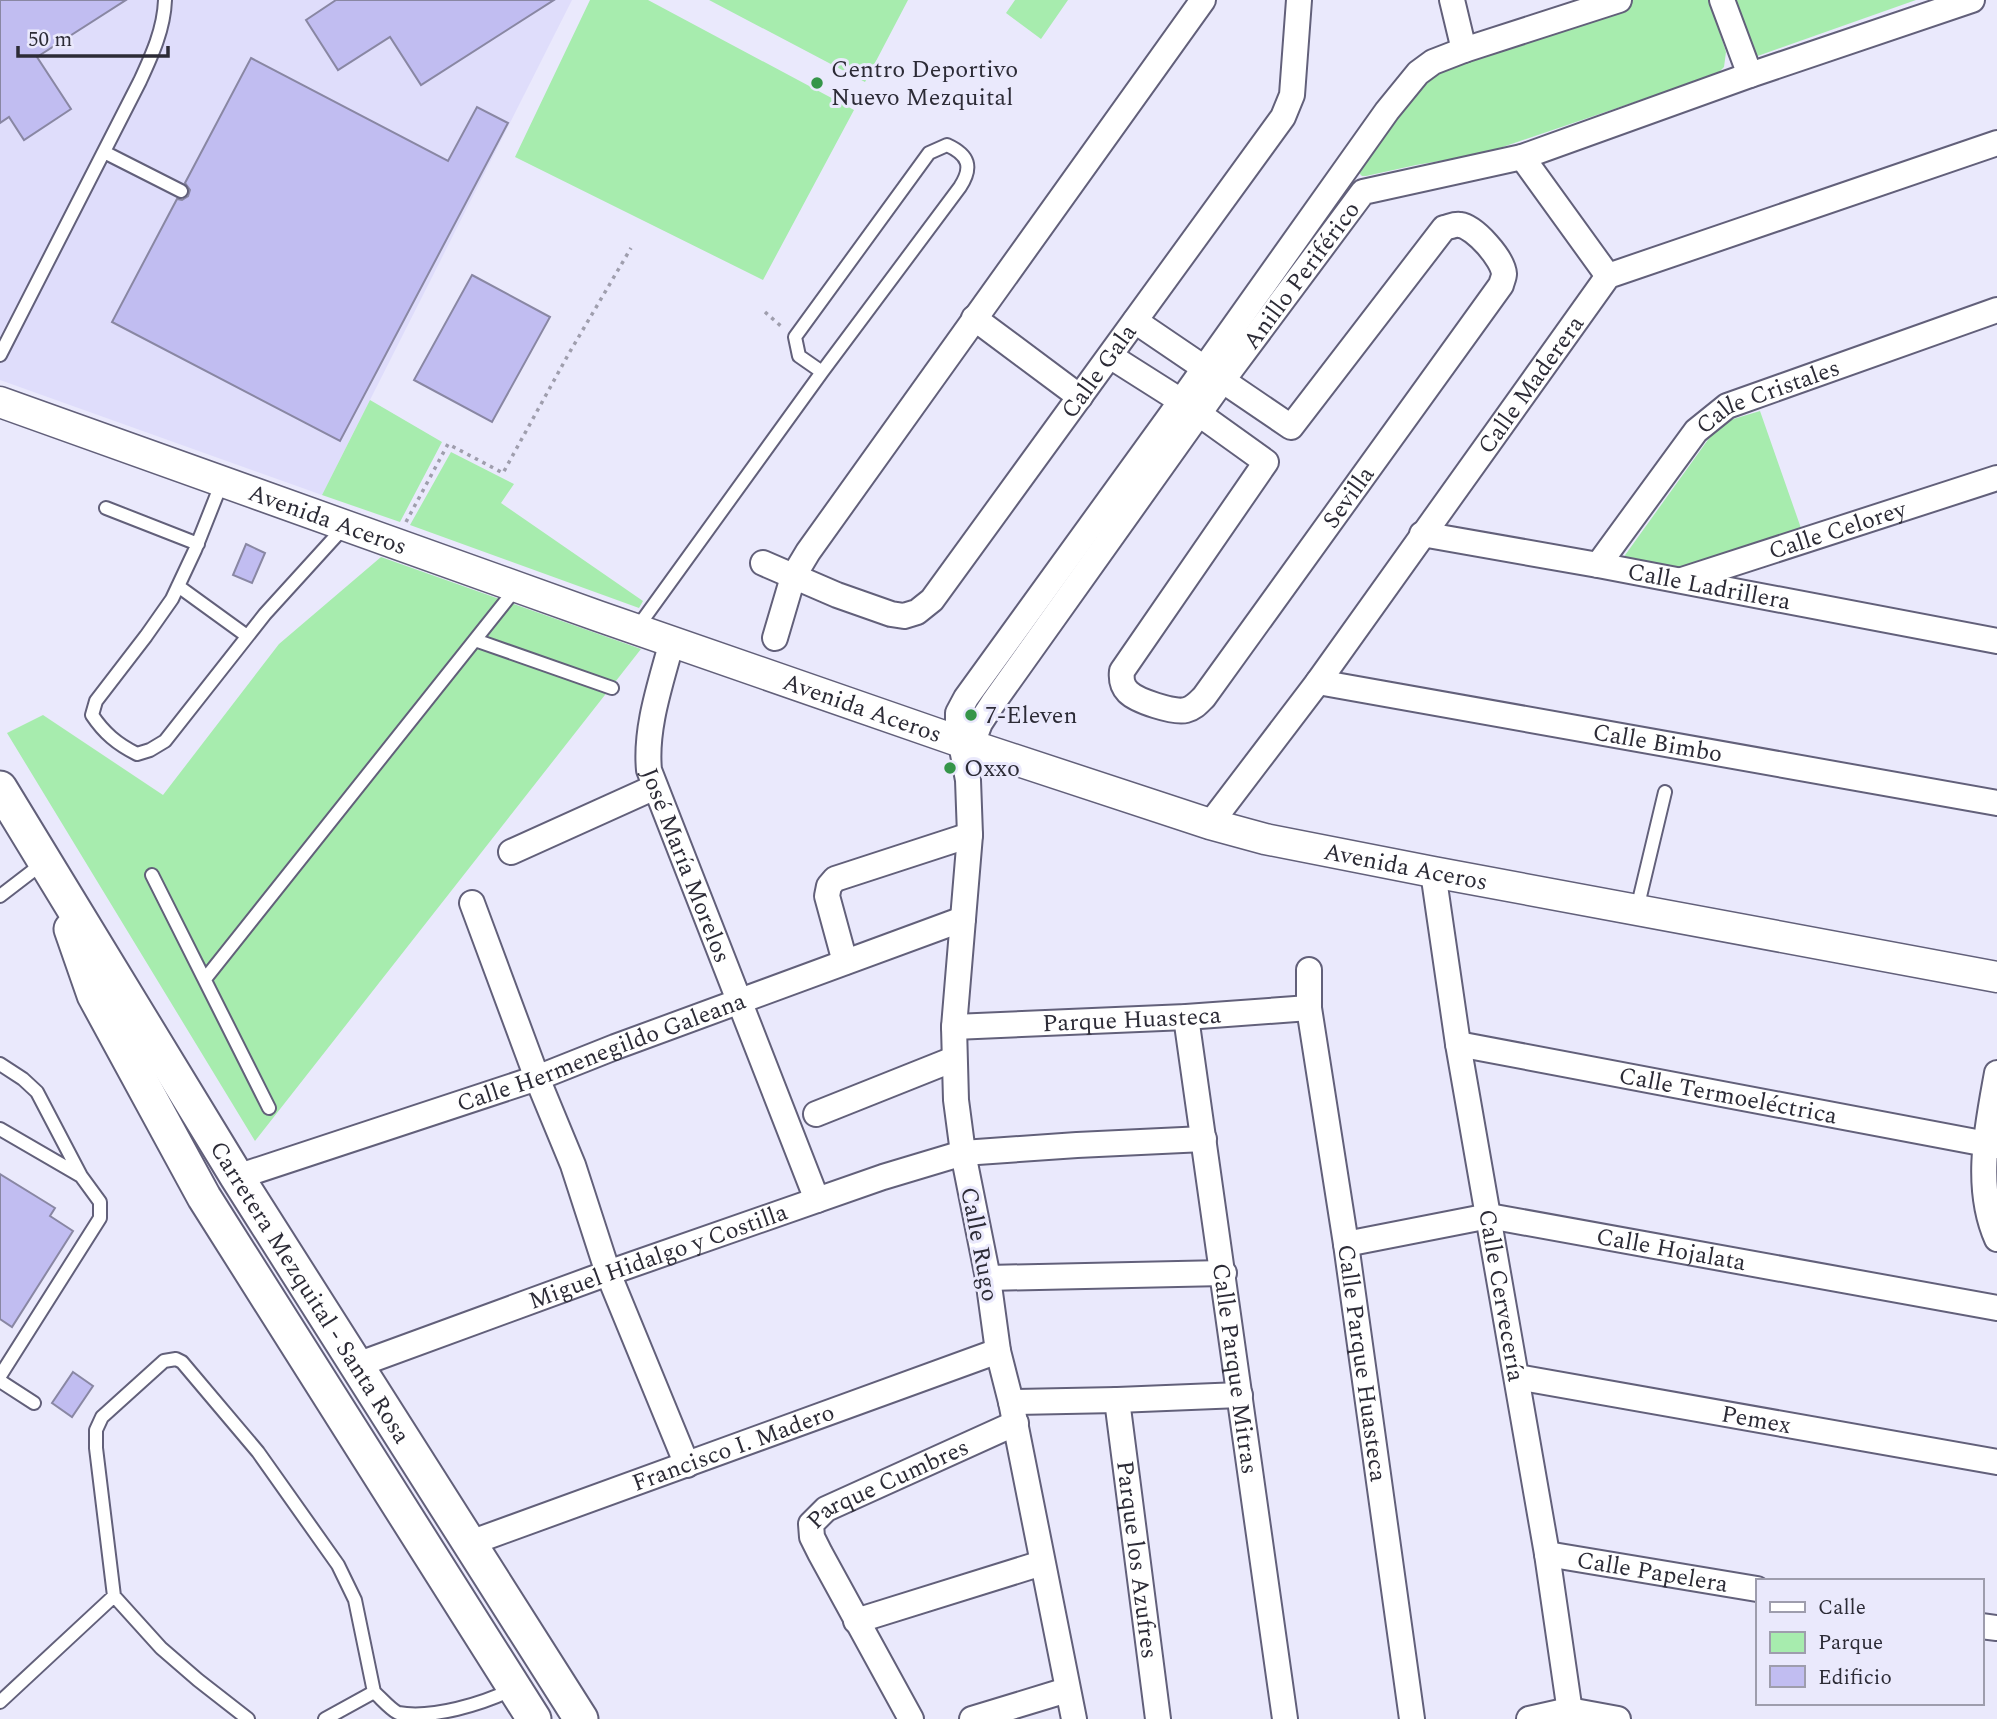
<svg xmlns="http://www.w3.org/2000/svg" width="1997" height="1719" font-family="Spectral,serif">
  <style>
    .built { fill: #dfddfb }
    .green { fill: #a7ecae }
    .building { fill: #c1bdf1; stroke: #8987a3; stroke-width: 2 }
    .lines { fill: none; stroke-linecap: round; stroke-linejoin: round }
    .service-casing { stroke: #62607a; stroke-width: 16 }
    .minor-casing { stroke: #62607a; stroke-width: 28 }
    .tertiary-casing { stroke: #62607a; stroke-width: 33 }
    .secondary-casing { stroke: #62607a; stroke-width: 37 }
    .path { stroke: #9f9ead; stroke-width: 3.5; stroke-dasharray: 3.5 5; stroke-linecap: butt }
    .service { stroke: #fff; stroke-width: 12 }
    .minor { stroke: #fff; stroke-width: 24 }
    .tertiary { stroke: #fff; stroke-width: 30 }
    .secondary { stroke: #fff; stroke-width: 33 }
    .poi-dot { fill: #359549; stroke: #eae9fc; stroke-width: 2.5 }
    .labels { text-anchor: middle; stroke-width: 6; stroke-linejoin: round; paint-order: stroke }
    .poi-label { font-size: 24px; fill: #2c2b36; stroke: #eae9fc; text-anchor: start }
    .street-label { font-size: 24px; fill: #2c2b36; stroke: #eae9fc }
  </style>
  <rect width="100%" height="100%" fill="#eae9fc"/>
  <path class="built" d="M0 0H572L322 495 0 380Z"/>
  <path class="green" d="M590 0H648L854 110 763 280 515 157Z
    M709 0H908L865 82Z
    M1015 0H1068L1041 39 1006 13Z
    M1624 0H1709L1726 52 1724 67 1717 74 1482 154 1416 165 1366 176H1362L1356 170 1418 81Z
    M1732 0H1916L1752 58Z
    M370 400 442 442 400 522 322 495Z
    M1760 411 1802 531 1684 571 1623 558 1720 423Z
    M451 452 514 484 501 503 643 601 639 608 410 525Z
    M381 557 641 649 255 1141 7 733 43 715 163 795 279 644Z"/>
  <path class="building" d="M0 0H126L37 57 71 109 24 140 9 117 0 123Z
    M336 0H554L421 85 390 37 338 70 306 20Z
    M251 58 448 161 477 107 508 123 340 441 112 322 177 199 182 200 188 196 190 190 185 183Z
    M472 275 550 317 492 422 414 380Z
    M246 544 265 553 252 583 233 575Z
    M0 1174 55 1208 50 1216 73 1231 12 1327 0 1319Z
    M73 1372 93 1386 72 1417 52 1403Z"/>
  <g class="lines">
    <defs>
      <path id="service" d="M104 152 181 191
        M0 355 140 81C152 55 164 29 165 0
        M222 482 195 550 172 599 146 636 96 701 92 715C104 733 117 744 137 754L150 750 165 741 265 614 346 525
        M106 508 198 544
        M178 586 247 636
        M637 628 822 372 960 187C973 167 969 155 947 145L929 153 795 337 799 356 822 372
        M475 640 612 688
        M152 875 269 1108
        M0 896 43 863
        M1637 909 1665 792
        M205 979 517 587
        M0 1064 23 1079 37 1092 81 1176 100 1202V1218L0 1376
        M0 1129 81 1176
        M0 1381 34 1403
        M0 1702 114 1596
        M248 1719 198 1680 161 1648 114 1596 96 1448V1430L102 1417 164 1361 176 1359 182 1362 258 1452 338 1565 355 1600 374 1692
        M325 1719 374 1692C381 1698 390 1709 398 1713 433 1719 482 1704 513 1689"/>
      <g id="minor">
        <path d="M1452 0 1464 50"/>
        <path d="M1722 0 1750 75"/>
        <path d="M1522 157 1608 276"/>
        <path d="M974 318 1080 397"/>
        <path id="s1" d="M1110 356 1181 401 1266 462 1122 671C1121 680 1122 686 1128 692 1137 701 1174 713 1186 710 1194 708 1198 703 1204 697L1501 285C1502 281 1504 277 1504 274 1503 259 1475 227 1460 225 1455 224 1449 227 1444 228L1291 427 1135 321"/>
        <path id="s2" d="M1422 534 1598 565 1997 641"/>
        <path id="s3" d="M763 563 837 595 891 614 904 616 917 612 932 600 1283 117 1292 95 1299 0"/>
        <path id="s4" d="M1598 565 1696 431 1727 406 1997 310"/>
        <path id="s5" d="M1682 580 1997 478"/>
        <path d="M775 638 793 577 808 552 1203 0"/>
        <path id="s6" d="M672 641C661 683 645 727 649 770L817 1200"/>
        <path id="s7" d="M1318 682 1997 803"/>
        <path id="s8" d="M965 762 980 723 993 703 1223 380 1363 192 1522 157 1750 75 1972 0"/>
        <path id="s9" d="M1210 824 1318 682 1608 276 1997 143"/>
        <path d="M511 852 655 787"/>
        <path id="s10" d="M1433 872 1458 1044 1547 1554 1571 1719"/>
        <path d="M472 903 537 1078 573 1165 608 1273 687 1465"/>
        <path d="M845 962 827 896 829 886 835 879 970 835"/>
        <path id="s11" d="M1309 970V1008L1346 1244 1412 1719"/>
        <path id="s12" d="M1186 1017 1285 1719"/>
        <path id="s13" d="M954 1027 1186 1017 1309 1008"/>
        <path id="s14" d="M1458 1044 1997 1146"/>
        <path d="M1997 1073C1987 1128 1974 1187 1997 1239"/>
        <path d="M816 1114 954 1059"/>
        <path id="s15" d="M237 1177 537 1078 615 1047 963 919"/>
        <path id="s16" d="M1346 1244 1489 1216 1997 1308"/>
        <path d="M988 1278 1224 1273"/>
        <path id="s17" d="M357 1365 608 1273 883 1177 963 1153 1077 1145 1204 1139"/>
        <path id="s18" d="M1517 1377 1997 1462"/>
        <path id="s19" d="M1117 1400 1158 1719"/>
        <path d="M1011 1402 1117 1400 1240 1395"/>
        <path id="s20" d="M470 1543 998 1351"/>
        <path id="s21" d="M1547 1554 1757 1589"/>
        <path d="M856 1621 1042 1563"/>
        <path d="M1981 1626 1997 1628"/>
        <path id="s22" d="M911 1719 820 1553 812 1537 811 1524 826 1509 1016 1423"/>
        <path d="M972 1719 1067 1690"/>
        <path d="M1074 1719 1011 1402 998 1351 988 1278 963 1153 956 1100 954 1027 970 835 968 780 958 728V713L966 698 1181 401 1387 111 1418 73 1433 62 1464 50 1619 0"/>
        <path d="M1529 1719 1569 1710 1618 1719"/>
      </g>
      <g id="tertiary">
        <path id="s23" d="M0 402 598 616 961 742 1210 824 1265 839 1433 872 1997 977"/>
      </g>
      <g id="secondary">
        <path id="s24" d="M0 788 237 1177 581 1719"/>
        <path d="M71 929 94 995 204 1197 534 1719"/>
      </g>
    </defs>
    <use href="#service" class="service-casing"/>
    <use href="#minor" class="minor-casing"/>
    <use href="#tertiary" class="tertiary-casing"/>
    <use href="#secondary" class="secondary-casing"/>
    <path class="path" d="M765 312 782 327
      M406 522 448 444 503 473 568 355 631 248"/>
    <use href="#service" class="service"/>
    <use href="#minor" class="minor"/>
    <use href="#tertiary" class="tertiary"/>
    <use href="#secondary" class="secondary"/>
  </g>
  <g class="poi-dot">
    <circle cx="817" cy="83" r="7"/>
    <circle cx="971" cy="715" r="7"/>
    <circle cx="950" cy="768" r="7"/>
  </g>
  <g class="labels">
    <g class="poi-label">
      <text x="831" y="77">Centro Deportivo<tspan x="831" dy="28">Nuevo Mezquital</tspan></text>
      <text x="985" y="723">7-Eleven</text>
      <text x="964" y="776">Oxxo</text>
    </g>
    <g class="street-label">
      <text dy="8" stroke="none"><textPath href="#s8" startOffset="593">Anillo Periférico</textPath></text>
      <text dy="8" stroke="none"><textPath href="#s3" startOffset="467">Calle Gala</textPath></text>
      <text dy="8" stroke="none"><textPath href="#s9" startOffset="544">Calle Maderera</textPath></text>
      <text dy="8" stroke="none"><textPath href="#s4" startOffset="247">Calle Cristales</textPath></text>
      <text dy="8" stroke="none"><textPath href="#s1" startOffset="796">Sevilla</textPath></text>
      <text dy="8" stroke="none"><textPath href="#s23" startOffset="348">Avenida Aceros</textPath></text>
      <text dy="8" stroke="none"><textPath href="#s5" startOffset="163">Calle Celorey</textPath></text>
      <text dy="8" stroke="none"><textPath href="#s2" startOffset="292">Calle Ladrillera</textPath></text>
      <text dy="8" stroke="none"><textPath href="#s23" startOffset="915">Avenida Aceros</textPath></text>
      <text dy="8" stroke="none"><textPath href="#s7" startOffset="345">Calle Bimbo</textPath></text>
      <text dy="8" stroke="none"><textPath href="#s6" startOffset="234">José María Morelos</textPath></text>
      <text dy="8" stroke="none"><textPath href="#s23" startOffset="1482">Avenida Aceros</textPath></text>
      <text dy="8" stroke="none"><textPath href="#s13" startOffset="178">Parque Huasteca</textPath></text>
      <text dy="8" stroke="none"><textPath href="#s15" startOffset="385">Calle Hermenegildo Galeana</textPath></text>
      <text dy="8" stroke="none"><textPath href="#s14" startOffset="275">Calle Termoeléctrica</textPath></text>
      <text transform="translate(980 1244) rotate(79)" y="8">Calle Rugo</text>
      <text dy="8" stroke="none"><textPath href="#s16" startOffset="331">Calle Hojalata</textPath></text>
      <text dy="8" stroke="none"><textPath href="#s17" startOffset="320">Miguel Hidalgo y Costilla</textPath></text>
      <text dy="8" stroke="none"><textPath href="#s24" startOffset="592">Carretera Mezquital - Santa Rosa</textPath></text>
      <text dy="8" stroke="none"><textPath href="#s10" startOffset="429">Calle Cervecería</textPath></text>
      <text dy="8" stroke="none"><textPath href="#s11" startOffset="397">Calle Parque Huasteca</textPath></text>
      <text dy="8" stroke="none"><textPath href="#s12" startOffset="355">Calle Parque Mitras</textPath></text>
      <text dy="8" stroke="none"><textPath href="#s18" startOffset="243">Pemex</textPath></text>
      <text dy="8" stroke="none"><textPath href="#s20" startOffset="280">Francisco I. Madero</textPath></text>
      <text dy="8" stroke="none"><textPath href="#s22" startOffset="308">Parque Cumbres</textPath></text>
      <text dy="8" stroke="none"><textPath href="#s19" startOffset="161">Parque los Azufres</textPath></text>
      <text dy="8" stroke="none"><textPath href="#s21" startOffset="107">Calle Papelera</textPath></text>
    </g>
  </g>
  <rect x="1756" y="1579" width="228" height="126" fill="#eae9fc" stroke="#9e9dad" stroke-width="2"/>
  <rect x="1770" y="1602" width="35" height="10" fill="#ffffff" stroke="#9e9dad" stroke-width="2"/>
  <text x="1818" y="1614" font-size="21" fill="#2c2b36">Calle</text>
  <rect x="1770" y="1632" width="35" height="21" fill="#a7ecae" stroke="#9e9dad" stroke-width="2"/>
  <text x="1818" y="1649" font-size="21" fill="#2c2b36">Parque</text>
  <rect x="1770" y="1666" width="35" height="21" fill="#c1bdf1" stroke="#9e9dad" stroke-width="2"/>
  <text x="1818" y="1684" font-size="21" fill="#2c2b36">Edificio</text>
  <path d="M18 46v10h150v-10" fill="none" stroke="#2c2b36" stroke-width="3.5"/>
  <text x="28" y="46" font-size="21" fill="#2c2b36" stroke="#eae9fc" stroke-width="5" paint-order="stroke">50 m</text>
</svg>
